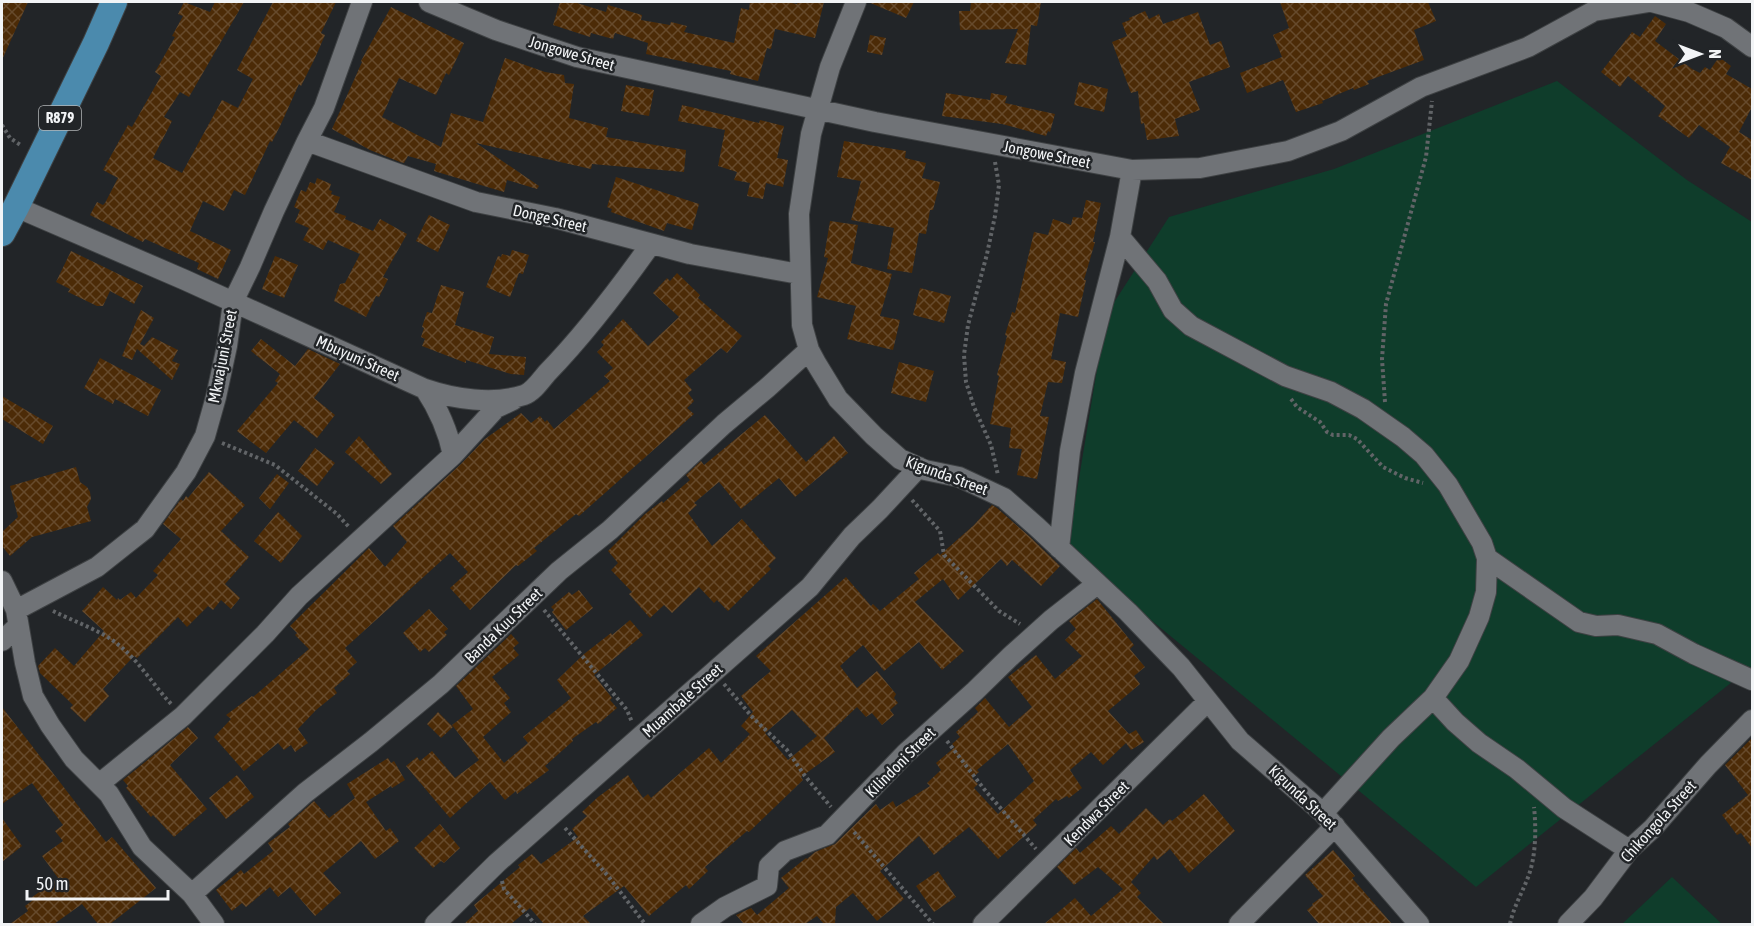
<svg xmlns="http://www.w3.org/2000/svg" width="1754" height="926" font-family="'Asap Condensed',sans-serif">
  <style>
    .park { fill: #0f3d2b }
    .building { fill: url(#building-cross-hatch); fill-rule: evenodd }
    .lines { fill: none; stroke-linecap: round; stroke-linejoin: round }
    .minor-casing { stroke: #3e4143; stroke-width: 22 }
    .major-casing { stroke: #3e4143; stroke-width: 28 }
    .path { stroke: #616467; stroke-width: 4; stroke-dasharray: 3 3; stroke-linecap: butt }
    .minor { stroke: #707377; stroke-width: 20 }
    .major { stroke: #4b8aad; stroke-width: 26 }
    .labels { text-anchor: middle; stroke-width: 5; stroke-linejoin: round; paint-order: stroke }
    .shield { fill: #222528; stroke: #b4b6b8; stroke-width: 1.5 }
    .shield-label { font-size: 15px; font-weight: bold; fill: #f2f4f6 }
    .street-label { font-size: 16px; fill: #f2f4f6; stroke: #222528 }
  </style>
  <defs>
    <pattern id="building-cross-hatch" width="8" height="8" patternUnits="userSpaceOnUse" patternTransform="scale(1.5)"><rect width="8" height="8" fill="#4c2b07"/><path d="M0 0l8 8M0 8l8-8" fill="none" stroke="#664a2c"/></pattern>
  </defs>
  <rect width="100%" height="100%" fill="#222528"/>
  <path class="park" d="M1557 81 1687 180 1752 222V666L1476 887 1067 551 1106 315 1169 217 1334 169Z
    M1672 877 1722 924H1622Z"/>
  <path class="building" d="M2 2H28L2 60Z
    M184 2 210 12 215 2H244L189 97 180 92 164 117 172 121 153 158 182 173 222 100 238 108 253 79 237 70 273 2H336L321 33 325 35 315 58 301 86 299 84 281 124 272 142 270 141 245 195 234 190 224 211 203 201 190 231 231 250 218 279 197 269 199 263 145 239 143 242 90 215 97 202 103 205 105 203 118 178 103 170 128 125 132 127 161 76 155 72 175 37 172 36 183 16 178 14Z
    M560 2H574L606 12 608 5 642 15 641 20 670 25 671 22 687 26 684 32 734 43 741 8 749 10 750 2H786L797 4 798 2H824L815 38 775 29 771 49 767 48 758 81 730 74 731 71 646 54 648 43 615 33 613 39 591 33 590 37 553 25Z
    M868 2H914L906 18Z
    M971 2H1041L1037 26 1031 25 1026 65 1005 63 1018 29 960 30 959 11H970Z
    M1280 2H1428L1436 21 1414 30 1424 60 1367 81 1369 84 1354 90 1353 88 1322 101 1323 103 1296 112 1283 80 1247 93 1240 73 1282 57 1273 35 1289 28Z
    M391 7 464 43 449 75 446 73 436 95 399 78 382 117 441 147 451 113 483 122 505 58 545 72 564 75 565 83 574 84 569 118 608 128 606 137 686 150 684 172 592 164 591 169 476 143 539 186 537 189 507 180 504 192 434 171 436 164 408 156 404 163 400 162 370 150 332 129 362 62 361 61Z
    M1145 11 1149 19 1159 14 1163 24 1198 12 1210 45 1221 41 1230 67 1189 82 1200 110 1175 119 1179 136 1147 140 1144 123 1141 124 1138 91 1131 93 1112 42 1127 36 1122 23 1130 20 1129 18Z
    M1655 16 1666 24 1655 41 1692 69 1700 73 1705 67 1710 70 1719 57 1731 66 1726 74 1752 89V107L1739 132 1752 140V180L1721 163 1730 147 1699 125 1689 138 1658 116 1665 106 1628 76 1620 87 1601 72 1632 32 1640 37Z
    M870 35 886 38 882 55 867 52Z
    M1079 82 1108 89 1104 112 1074 105Z
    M626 85 654 90 649 116 621 111Z
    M946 93 990 100 991 93 1007 96 1005 103 1055 114 1050 132 1048 131 1046 136 1002 124 942 116Z
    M682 105 759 123 760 120 784 126 777 158 788 160 783 187 766 183 763 199 747 196 750 183 734 180 737 172 718 166 725 130 678 121Z
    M844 141 906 151 905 158 926 163 922 178 940 182 933 210H930L926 234 919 233 912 273 887 269 894 228 851 220 861 181 837 177Z
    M616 177 699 204 692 230 667 223 664 231 611 212 612 209 607 207Z
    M317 178 331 184 329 190 332 191 331 194 340 197 334 212 346 216 345 219 373 231 380 219 407 234 383 277 388 279 379 297 376 296 366 317 334 301 340 284 345 283 360 254 328 240 323 250 303 240 309 228 295 222 300 210 294 207 301 190 306 192 310 182 315 184Z
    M1086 200 1101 203 1093 242H1095L1084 280H1086L1078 317 1060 313 1051 359 1066 362 1062 383 1048 382 1040 416 1049 417 1037 479 1017 475 1022 449 1009 448 1011 428 990 424 999 376 997 375 1007 336 1005 335 1012 312 1015 313 1034 232 1048 235 1053 219 1071 225 1073 217 1082 218Z
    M429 215 450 225 438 252 416 241Z
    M830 221 858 225 851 263 892 274 880 316 900 320 893 350 847 339 856 306 817 297 828 258 824 257Z
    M512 250 529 255 523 274 519 273 510 297 486 287 498 256 501 257 502 254 510 256Z
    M71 251 143 286 134 304 110 291 103 306H97L68 292 70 289 56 282Z
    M275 256 298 265 284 298 262 289Z
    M677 273 700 295 698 298 742 336 727 353 721 348 684 380 692 390 688 393 694 401 687 408 694 414 579 516 576 514 534 548 537 551 518 566 516 565 470 610 450 588 468 572 450 553 345 648 357 662 347 671 350 674 334 688 337 693 316 710 298 729 308 743 295 752 291 745 284 750 278 743 244 771 214 737 231 719 226 715 252 696 253 697 309 649 295 635 297 633 290 626 369 548 385 567 407 542 393 526 461 464 485 439 521 413 531 423 540 416 545 422 547 420 554 429 610 381 604 376 613 368 597 352 604 345 601 342 623 319 648 346 679 317 653 293 667 278 670 281Z
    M441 285 464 292 455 325 494 337 489 354 526 357 524 375 511 374 466 360V363L422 346 425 339 421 337 424 328 422 327 427 312 432 313Z
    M920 288 951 296 944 323 913 315Z
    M141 310 154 318 140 344 144 346 152 337 178 350 172 361 180 364 172 380 137 349 132 360 122 356Z
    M261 339 295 366 308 349 340 364 314 398 335 415 317 438 294 420 266 453 237 431 278 383 275 381 280 374 251 351Z
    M100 358 161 390 148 416 115 399 113 404 84 388Z
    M899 362 934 371 926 402 891 393Z
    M2 396 53 426 43 444 2 419Z
    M765 415 806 462 834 436 848 453 795 497 779 478 741 509 719 482 694 503 697 505 688 513 712 546 742 519 776 558 768 566 771 569 728 611 717 600 714 603 699 587 672 613 664 605 650 618 629 594 632 592 611 570 618 563 608 551 645 514 662 501 663 503 690 480 686 475 701 461 704 465Z
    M359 436 392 474 381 484 345 452Z
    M315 448 335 463 317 486 298 471Z
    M76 467 80 482 87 487 90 492 91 499 87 507 91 521 32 537 10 556 2 546V532L18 517 10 486Z
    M209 472 245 505 221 531 249 557 225 584 240 598 231 609 221 600 213 610 208 606 187 627 178 617 137 658 134 656 103 689 109 696 85 722 70 708 73 705 40 673 38 666 55 648 74 666 104 631 82 611 103 587 117 600 118 598 120 600 131 592 136 598 158 575 153 571 181 539 163 524 181 499 183 501 186 496 188 498Z
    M277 474 289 483 270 509 259 498Z
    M992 505 997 508 1029 536 1060 566 1041 586 1012 560 1007 566 1001 559 958 600 943 579 915 602 964 651 942 670 919 642 884 671 863 645 840 666 857 688 877 671 896 694 894 698 898 703 890 710 894 715 882 725 872 713 866 717 857 707 824 738 835 752 801 777 803 780 749 832 747 831 705 867 708 871 689 889 686 885 649 916 624 886 583 916 591 924H544L530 908 511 924H464L478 911 474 905 520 867 518 865 532 854 541 864 578 837 572 829 587 816 582 812 598 797 628 775 643 798 648 794 651 798 709 748 721 763 750 734 741 726 753 712 741 696 771 671 756 656 846 577 871 606 873 604 880 611 919 579 914 573 938 553 940 555 974 525ZM792 710 817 736 788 760 765 733Z
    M278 512 302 536 281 563 254 541Z
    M579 590 593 608 566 630 552 612 554 610 551 607 569 592 572 595Z
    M1097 599 1134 645 1130 649 1145 667 1134 676 1140 684 1108 711 1129 734 1136 730 1144 742 1131 750 1126 743 1103 765 1091 752 1070 770 1082 788 1069 798 1067 796 1058 801 1056 799 1033 820 1037 825 998 859 969 827 934 855 919 836 880 871 904 899 877 921 853 893 836 907 835 924H824L817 916 805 924H744L736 915 751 908 757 915 789 888 781 878 806 858 807 859 815 852 835 844 876 804 880 810 893 801 896 807 930 786 927 783 941 770 936 763 955 747 952 744 960 737 956 732 978 712 975 708 985 698 1009 727 1032 707 1008 677 1036 655 1055 679 1082 656 1065 640 1076 629 1069 621ZM1008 744 1034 781 998 814 974 788 978 784 972 778 979 772 977 770Z
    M429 609 448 629 444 632 447 635 429 652 425 648 420 652 403 633Z
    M630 620 643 635 594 675 612 698 610 700 617 708 598 724 596 722 572 739 573 741 545 766 549 770 517 794 516 791 505 800 490 782 450 818 406 766 417 757 420 761 432 751 455 778 479 760 452 725 473 709 456 686 511 634 519 643 513 648 519 655 492 677 510 698 504 703 511 712 483 737 504 763 528 743 523 737 571 698 557 680 584 654 611 633 612 635Z
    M2 707 106 842 112 837 156 888 110 924H98L82 904 54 924H10L28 911 25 906 33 900 31 898 58 878 42 856 63 841 55 831 63 825 32 783 2 804Z
    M438 712 453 727 441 738 427 724Z
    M188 727 198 738 170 765 207 809 174 837 153 815 151 817 126 788 128 786 123 780Z
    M1752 738V848L1741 833 1737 835 1722 815 1748 795 1725 765Z
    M388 758 391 763 394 761 405 780 392 788 391 786 366 802 386 831 390 828 399 841 375 859 361 841 323 873 341 893 315 916 290 887 278 897 270 887 246 907 242 903 232 911 216 890 241 870 244 874 273 851 268 843 290 827 288 824 314 801 329 818 355 798 347 784Z
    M237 775 254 797 226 819 209 798Z
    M1204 794 1235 831 1189 873 1170 849 1157 860 1154 856 1131 882 1141 893 1137 897 1164 924H1044L1075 898 1091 916 1123 889 1098 867 1074 885 1057 867 1076 848 1080 853 1111 826 1119 834 1146 808 1163 825 1170 819 1172 821Z
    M2 818 22 846 2 862Z
    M440 824 460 848 444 863 441 861 433 868 414 848Z
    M1333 850 1355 876 1352 878 1392 924H1319L1307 910 1313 905 1312 904 1323 896 1305 875Z
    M938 871 956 897 934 912 916 886Z"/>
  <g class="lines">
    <defs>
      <path id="minor" d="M429 2 496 30 577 57 875 122 1132 170 1200 168 1288 151 1341 131 1421 87 1528 47 1594 11 1649 2
        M856 2 830 67 811 134 799 214 802 325 809 350 816 363 838 399 874 436 900 459 925 470 959 477 1004 498 1037 527 1128 612 1181 667 1240 741 1323 813 1419 924
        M1652 2 1689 12 1726 28 1752 47
        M307 141 476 202 555 218 690 254 799 274
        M16 207 185 280 425 389C454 399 493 405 524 395 533 392 541 380 547 373 586 333 619 289 651 244
        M1120 237 1157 281 1173 310 1191 326 1285 376 1331 392 1363 409 1403 437 1424 455 1448 485 1482 543 1487 558 1486 592 1479 617 1459 661 1433 698 1391 738 1323 813
        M425 389C439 410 448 431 453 455
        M1059 548 1070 451 1085 373 1120 237 1132 170
        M1487 558 1579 622 1596 626 1618 625 1657 634 1694 654 1752 680
        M2 581 16 610 25 663 33 696 50 725 74 759 109 794 142 847 192 894 214 924
        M16 610 97 567 126 544 145 529 186 472 205 436 216 397 227 346 233 302 250 267 274 211 307 141 324 108 362 2
        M2 641 18 626
        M1433 698 1455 722 1479 743 1517 769 1564 808 1629 850
        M99 784 183 716 265 634 299 596 453 455 496 408 513 400
        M192 894 305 793 371 742 441 684 559 571 610 530 724 424 767 388 809 350
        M435 924 497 863 810 587 852 536 880 509 919 467
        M701 924 725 907 767 886 769 866 785 851 827 835 906 753 975 691 1012 655 1051 620 1097 584
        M983 924 1208 701
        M1239 924 1335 826
        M1568 924 1593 898 1629 850 1653 828 1708 765 1752 720"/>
      <path id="major" d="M2 233 16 207 96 43 114 2"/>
    </defs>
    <use href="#minor" class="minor-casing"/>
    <use href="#major" class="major-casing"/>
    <path class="path" d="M2 125 10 138 22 146
      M995 162 999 185 995 216 987 254 968 325 964 355 966 382 974 407 991 445 998 475
      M1291 399 1297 407 1320 422 1327 432 1333 435H1349L1357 439 1383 467 1405 478 1423 483
      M1385 402 1382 359 1386 304 1426 157 1432 101
      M222 443 275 465 337 514 349 527
      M912 500 940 531 944 555 999 611 1020 624
      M544 610 627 710 632 722
      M53 611C73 621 97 629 115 642 138 659 153 685 172 705
      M724 684 754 719 787 750 805 776 831 807
      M947 741 984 789 1036 849
      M565 828 608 876 645 924
      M854 832 933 924
      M502 881 504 889 535 924
      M1510 924C1514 904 1526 887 1531 868 1536 849 1536 826 1534 807"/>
    <use href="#minor" class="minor"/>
    <use href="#major" class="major"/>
  </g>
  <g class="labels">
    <rect class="shield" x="39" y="106" width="42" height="24" rx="4.5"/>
    <g class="shield-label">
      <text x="60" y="123">R879</text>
    </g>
    <g class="street-label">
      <text transform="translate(572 53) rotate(16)" y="6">Jongowe Street</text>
      <text transform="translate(1047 154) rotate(11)" y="6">Jongowe Street</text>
      <text transform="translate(550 218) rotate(13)" y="6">Donge Street</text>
      <text transform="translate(222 356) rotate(-79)" y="6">Mkwajuni Street</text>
      <text transform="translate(358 358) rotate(24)" y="6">Mbuyuni Street</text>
      <text transform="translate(947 475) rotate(20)" y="6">Kigunda Street</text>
      <text transform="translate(503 625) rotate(-44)" y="6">Banda Kuu Street</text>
      <text transform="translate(682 700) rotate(-42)" y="6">Muambale Street</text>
      <text transform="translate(900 762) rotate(-45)" y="6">Kilindoni Street</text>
      <text transform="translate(1303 797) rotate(43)" y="6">Kigunda Street</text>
      <text transform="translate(1096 813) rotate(-45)" y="6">Kendwa Street</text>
      <text transform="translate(1658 821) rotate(-48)" y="6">Chikongola Street</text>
    </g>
  </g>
  <rect width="1754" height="926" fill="none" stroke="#f2f4f6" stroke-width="6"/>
  <g transform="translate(1700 54) rotate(90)" stroke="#222528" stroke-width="4.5" paint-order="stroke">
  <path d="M0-4.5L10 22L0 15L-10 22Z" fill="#f2f4f6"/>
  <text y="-9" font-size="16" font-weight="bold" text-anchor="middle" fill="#f2f4f6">N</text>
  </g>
  <path d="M27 890v9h141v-9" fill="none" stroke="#f2f4f6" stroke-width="3"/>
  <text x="36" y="890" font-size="18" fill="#f2f4f6" stroke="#222528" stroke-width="4.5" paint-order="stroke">50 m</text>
</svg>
